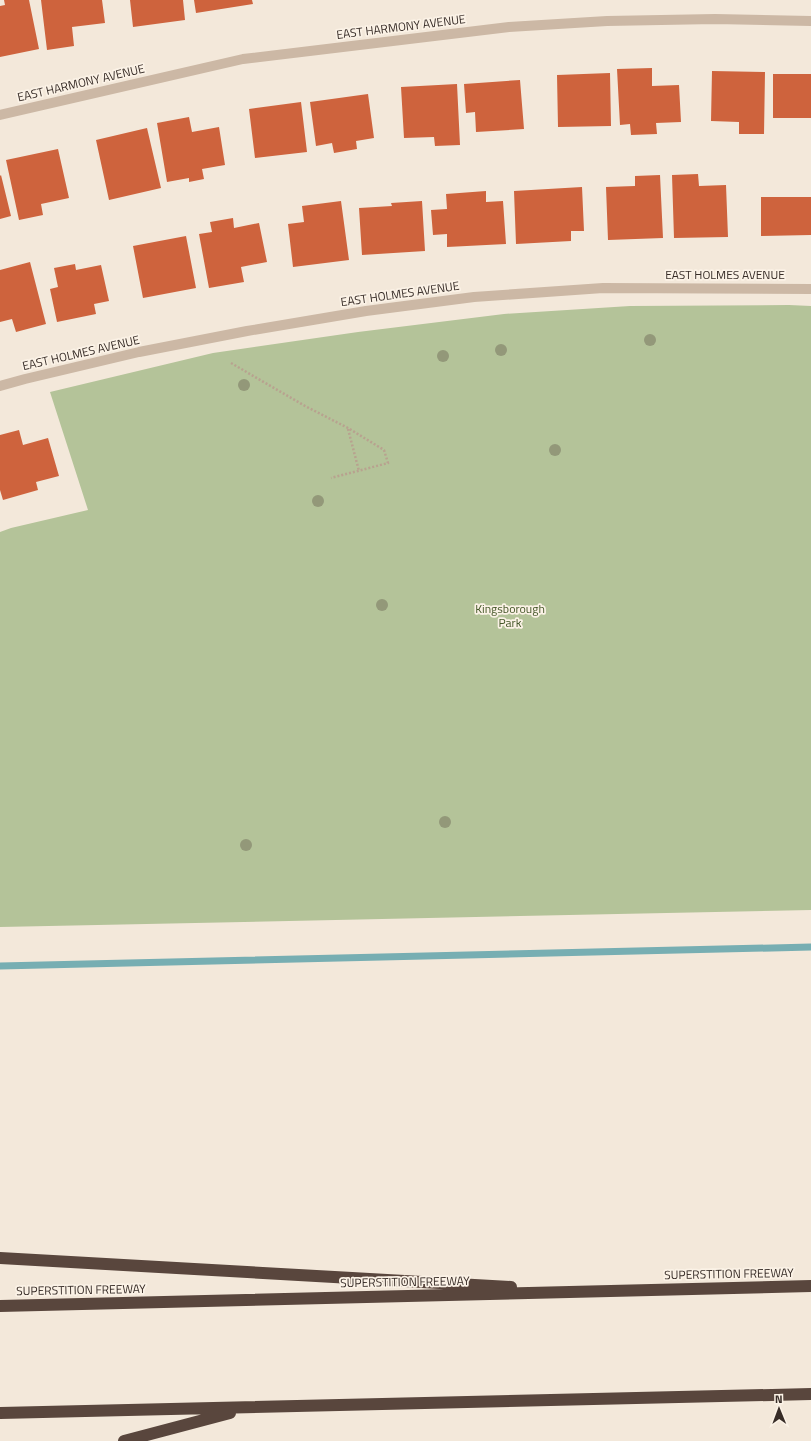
<svg xmlns="http://www.w3.org/2000/svg" width="811" height="1441" font-family="'Titillium Web',sans-serif">
  <style>
    .green { fill: #b4c399 }
    .lines { fill: none; stroke-linecap: round; stroke-linejoin: round }
    .stream { stroke: #77aeb2; stroke-width: 7 }
    .building { fill: #ce633d }
    .path { stroke: #b8a28f; stroke-width: 2.5; stroke-dasharray: 2 2; stroke-linecap: butt }
    .minor { stroke: #ccb8a5; stroke-width: 10 }
    .motorway { stroke: #59463d; stroke-width: 12 }
    .tree { fill: #939879 }
    .labels { text-anchor: middle; stroke-width: 3.5; stroke-linejoin: round; paint-order: stroke }
    .street-label { font-size: 12px; fill: #372c27; stroke: #fbf2e6 }
    .park-label { font-size: 12px; fill: #455729; stroke: #fbf2e6 }
  </style>
  <rect width="100%" height="100%" fill="#f3e8da"/>
  <path class="green" d="M789 305 811 306V910L0 927V532L11 528 88 510 50 392 213 353 358 332 504 314 630 306Z"/>
  <g class="lines">
    <path class="stream" d="M0 966 811 947"/>
  </g>
  <path class="building" d="M4 0H29L39 49 0 57V6L5 5Z
    M41 0H102L105 23 72 27 74 46 47 50Z
    M130 0H183L185 20 133 27Z
    M194 0H252L253 4 196 13Z
    M652 68V86L679 85 681 122 656 123 657 134 631 135 630 124 620 125 617 69Z
    M712 71 765 72 764 134H739V122L711 121Z
    M610 73 611 126 558 127 557 75Z
    M773 74H811V118H773Z
    M520 80 524 129 476 132 475 112 466 113 464 84Z
    M457 84 460 145 435 146 434 137 404 138 401 87Z
    M368 94 374 138 356 141 357 149 334 153 332 143 316 146 310 102Z
    M301 102 307 152 255 158 249 109Z
    M189 117 192 132 219 127 225 165 202 169 204 179 189 182V178L167 182 157 123Z
    M147 128 161 188 109 200 96 140Z
    M58 149 69 198 41 204 43 215 19 220 6 160Z
    M698 174 699 186 726 185 728 237 674 238 672 175Z
    M1 175 11 216 0 219V176Z
    M660 175 663 238 608 240 606 187 635 186V176Z
    M582 187 584 231H571V241L516 244 514 191Z
    M486 191V202L503 201 506 244 447 247V234L433 235 431 210 447 209 446 194Z
    M761 197H811V235L761 236Z
    M341 201 349 260 293 267 288 224 304 222 302 206Z
    M422 201 425 251 362 255 359 208 392 206 391 203Z
    M233 218 234 228 259 223 267 262 241 267 244 282 209 288 199 234 212 232 210 222Z
    M186 236 196 288 143 298 133 246Z
    M30 262 46 324 16 332 12 319 0 322V270Z
    M75 264 76 270 101 265 109 301 94 304 96 314 57 322 50 289 58 287 54 268Z
    M19 430 23 445 48 438 59 476 36 482 38 490 3 500 0 490V435Z"/>
  <g class="lines">
    <path class="path" d="M231 363 305 406 348 428 384 450 388 463 331 478
      M348 429 359 471"/>
    <path class="minor" d="M0 115 243 59 509 27 607 21 715 19 811 21
      M0 386 25 379 139 352 247 331 366 311 474 297 603 288 811 289"/>
    <path class="motorway" d="M0 1258 511 1287
      M0 1306 811 1286
      M0 1413 811 1394
      M124 1441 230 1413"/>
  </g>
  <g class="tree">
    <circle cx="650" cy="340" r="6"/>
    <circle cx="501" cy="350" r="6"/>
    <circle cx="443" cy="356" r="6"/>
    <circle cx="244" cy="385" r="6"/>
    <circle cx="555" cy="450" r="6"/>
    <circle cx="318" cy="501" r="6"/>
    <circle cx="382" cy="605" r="6"/>
    <circle cx="445" cy="822" r="6"/>
    <circle cx="246" cy="845" r="6"/>
  </g>
  <g class="labels">
    <g class="street-label">
      <text transform="translate(401 27) rotate(-7)" y="4">EAST HARMONY AVENUE</text>
      <text transform="translate(81 83) rotate(-13)" y="4">EAST HARMONY AVENUE</text>
      <text x="725" y="279">EAST HOLMES AVENUE</text>
      <text transform="translate(400 294) rotate(-8)" y="4">EAST HOLMES AVENUE</text>
      <text transform="translate(81 353) rotate(-13)" y="4">EAST HOLMES AVENUE</text>
      <text transform="translate(729 1274) rotate(-1)" y="4">SUPERSTITION FREEWAY</text>
      <text transform="translate(405 1282) rotate(-1)" y="4">SUPERSTITION FREEWAY</text>
      <text transform="translate(81 1290) rotate(-1)" y="4">SUPERSTITION FREEWAY</text>
    </g>
    <g class="park-label">
      <text x="510" y="613">Kingsborough<tspan x="510" dy="14">Park</tspan></text>
    </g>
  </g>
  <g transform="translate(779 1409) rotate(359)" stroke="#fbf2e6" stroke-width="3" paint-order="stroke">
  <path d="M0-3L7 15L0 10L-7 15Z" fill="#372c27"/>
  <text y="-6" font-size="11" font-weight="bold" text-anchor="middle" fill="#372c27">N</text>
  </g>
</svg>
